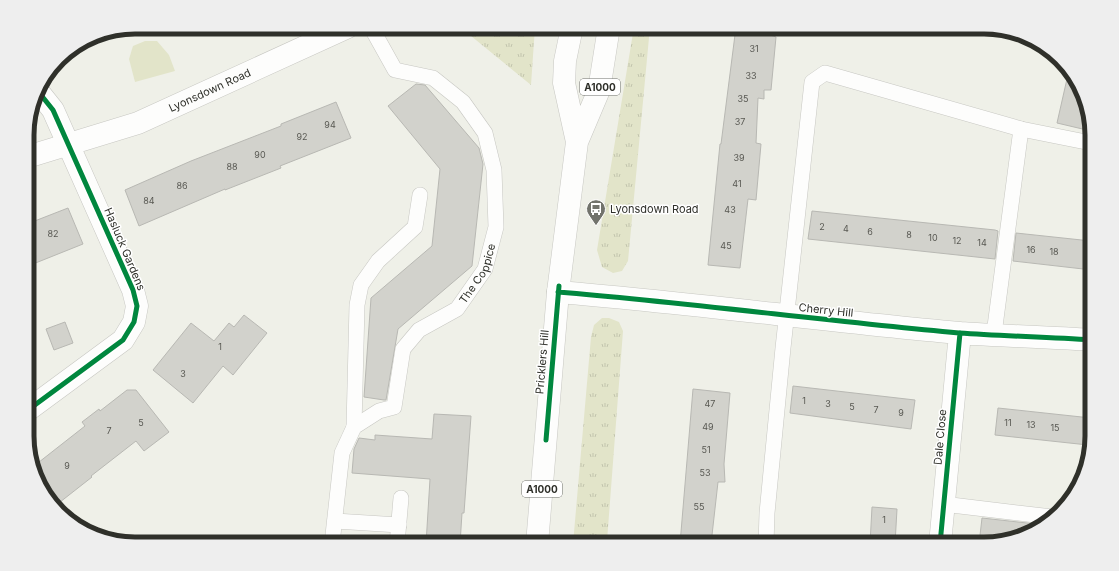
<svg xmlns="http://www.w3.org/2000/svg" width="1119" height="571" font-family="Inter,sans-serif">
  <style>
    .grass { fill: url(#grass-tufts) }
    .garden { fill: #e2e4c9 }
    .building { fill: #d2d2cc; stroke: #b8b8b3 }
    .lines { fill: none; stroke-linecap: round; stroke-linejoin: round }
    .service-casing { stroke: #c7c7c2; stroke-width: 16 }
    .minor-casing { stroke: #c7c7c2; stroke-width: 23 }
    .secondary-casing { stroke: #c7c7c2; stroke-width: 23 }
    .primary-casing { stroke: #c7c7c2; stroke-width: 23 }
    .service { stroke: #fdfdfc; stroke-width: 15 }
    .minor { stroke: #fdfdfc; stroke-width: 22 }
    .secondary { stroke: #fdfdfc; stroke-width: 22 }
    .primary { stroke: #fdfdfc; stroke-width: 22 }
    .cycleway-casing { stroke: #fff; stroke-width: 8 }
    .cycleway { stroke: #00873e; stroke-width: 5 }
    .labels { text-anchor: middle; stroke-width: 3; stroke-linejoin: round; paint-order: stroke }
    .number-label { font-size: 9px; fill: #585852 }
    .shield { fill: #fff; stroke: #6d6e6a; stroke-width: 1 }
    .shield-label { font-size: 10px; font-weight: bold; fill: #2f302a }
    .street-label { font-size: 11px; fill: #2f302a; stroke: #fff }
    .poi-label { font-size: 11px; fill: #2f302a; stroke: #fff; text-anchor: start }
    .rim { fill: none; stroke: #2f302a; stroke-width: 5 }
  </style>
  <defs>
    <pattern id="grass-tufts" width="24" height="20" patternUnits="userSpaceOnUse"><rect width="24" height="20" fill="#e2e4c9"/><path d="M3 7l-1-3M5 7V3M7 7l1-3M15 17l-1-3M17 17v-4M19 17l1-3" fill="none" stroke="#c2c4ad"/></pattern>
  </defs>
  <rect width="100%" height="100%" fill="#eff0e8"/>
  <path class="grass" d="M460 27H535L531 85Z
    M634 27H650L628 261 622 271 613 273 602 267 597 250Z
    M602 318H609L619 322 623 331 607 541 606 544H573L591 337 594 325Z"/>
  <path class="garden" d="M145 41H157L169 55 175 71 135 82 129 59 133 46Z"/>
  <path class="building" d="M736 27H748L776 37 771 90H764V99L758 98 756 143 761 144 756 200 748 199 740 268 708 265 720 144H721Z
    M1069 70 1074 75 1091 121V131L1057 123Z
    M416 84 425 85 479 148 483 164 472 266 398 329 386 400H384L364 397 371 298 432 246 440 169 388 106Z
    M336 102 351 138 280 166 281 168 225 190V189L139 226 125 190 191 161 281 126V124Z
    M68 208 83 244 28 266 27 224Z
    M812 211 995 230 998 231 995 259 808 239Z
    M1016 233 1091 241 1092 270 1013 261Z
    M244 315 267 333 233 375 223 366 193 403 153 370 191 323 214 341 229 323 234 327Z
    M65 322 73 343 54 350 46 329Z
    M793 386 915 400 911 429 790 413Z
    M693 389 730 393 724 464 725 482H718L711 544H680Z
    M127 390H136L169 432 144 451 136 441 91 476 92 477 55 506 49 502 34 466 85 426 82 422 99 409 100 411Z
    M998 408 1091 418 1088 445 995 435Z
    M434 414 471 416 464 513H462L460 544H426L430 479 352 473 354 449 359 438 375 440V435L432 439Z
    M872 507 897 509 895 544H870Z
    M982 518 1045 525 991 544H979Z"/>
  <g class="lines">
    <defs>
      <g id="service">
        <path d="M1021 129 1091 143"/>
        <path d="M354 427 357 305 361 285 378 261 415 227 420 195"/>
        <path d="M943 504 1052 517"/>
        <path d="M335 521 399 525"/>
        <path id="s1" d="M332 544 342 453 354 427 379 411 394 407 403 349 419 330 457 309 485 269 496 227 494 170 485 133 463 102 433 78 395 70 371 27"/>
        <path d="M397 544 401 498"/>
        <path d="M766 544 767 513 783 348 812 82 825 73 1021 129 994 334"/>
      </g>
      <path id="minor" d="M558 292C692 303 825 321 959 333 1003 336 1047 337 1092 340
        M28 410 123 340 134 322 137 306 133 290 53 110 37 90
        M940 544 960 333"/>
      <g id="secondary">
        <path id="s2" d="M27 157 138 123 348 27"/>
      </g>
      <path id="primary" d="M572 27 565 61 564 83 577 142
        M537 544 558 292 577 142 599 90 609 27"/>
    </defs>
    <use href="#service" class="service-casing"/>
    <use href="#minor" class="minor-casing"/>
    <use href="#secondary" class="secondary-casing"/>
    <use href="#primary" class="primary-casing"/>
    <use href="#service" class="service"/>
    <use href="#minor" class="minor"/>
    <use href="#secondary" class="secondary"/>
    <use href="#primary" class="primary"/>
    <defs>
      <path id="cycleway" d="M558 292C692 303 825 321 959 333 1003 336 1047 337 1092 340
        M28 410 123 340 134 322 137 306 133 290 53 110 37 90
        M546 440 559 286
        M940 544 960 333"/>
    </defs>
    <use href="#cycleway" class="cycleway-casing"/>
    <use href="#cycleway" class="cycleway"/>
  </g>
  <defs>
    <symbol id="bus-pin" viewBox="-11 -11 22 30"><path d="M0 17L-7.5 6A9.5 9.5 0 1 1 7.5 6Z" fill="#72736c" stroke="#fff"/><path d="M-5-6H5V4H4V6H2V4H-2V6H-4V4H-5ZM-3.5-4V0h7V-4ZM-3.5 1.2v1.5H-2V1.2ZM2 1.2v1.5H3.5V1.2Z" fill="#fff"/></symbol>
  </defs>
  <g fill-rule="evenodd">
    <use href="#bus-pin" x="585" y="198" width="22" height="30"/>
  </g>
  <g class="labels">
    <g class="number-label">
      <text x="754" y="52">31</text>
      <text x="751" y="79">33</text>
      <text x="743" y="102">35</text>
      <text x="740" y="125">37</text>
      <text x="330" y="128">94</text>
      <text x="302" y="140">92</text>
      <text x="260" y="158">90</text>
      <text x="739" y="161">39</text>
      <text x="232" y="170">88</text>
      <text x="737" y="187">41</text>
      <text x="182" y="189">86</text>
      <text x="149" y="204">84</text>
      <text x="730" y="213">43</text>
      <text x="822" y="230">2</text>
      <text x="846" y="232">4</text>
      <text x="870" y="235">6</text>
      <text x="53" y="237">82</text>
      <text x="909" y="238">8</text>
      <text x="933" y="241">10</text>
      <text x="957" y="244">12</text>
      <text x="982" y="246">14</text>
      <text x="726" y="249">45</text>
      <text x="1031" y="253">16</text>
      <text x="1054" y="255">18</text>
      <text x="220" y="350">1</text>
      <text x="183" y="377">3</text>
      <text x="804" y="404">1</text>
      <text x="710" y="407">47</text>
      <text x="828" y="407">3</text>
      <text x="852" y="410">5</text>
      <text x="876" y="413">7</text>
      <text x="901" y="416">9</text>
      <text x="141" y="426">5</text>
      <text x="1008" y="426">11</text>
      <text x="1031" y="428">13</text>
      <text x="708" y="430">49</text>
      <text x="1055" y="431">15</text>
      <text x="109" y="434">7</text>
      <text x="706" y="453">51</text>
      <text x="67" y="469">9</text>
      <text x="705" y="476">53</text>
      <text x="699" y="510">55</text>
      <text x="884" y="523">1</text>
    </g>
    <g class="shield">
      <rect x="580" y="79" width="40" height="16" rx="3"/>
      <rect x="522" y="481" width="40" height="16" rx="3"/>
    </g>
    <g class="shield-label">
      <text x="600" y="91">A1000</text>
      <text x="542" y="493">A1000</text>
    </g>
    <g class="street-label">
      <text dy="4" stroke="none"><textPath href="#s2" startOffset="195">Lyonsdown Road</textPath></text>
      <text transform="translate(125 249) rotate(67)" y="4">Hasluck Gardens</text>
      <text dy="4" stroke="none"><textPath href="#s1" startOffset="334">The Coppice</textPath></text>
      <text transform="translate(826 310) rotate(6)" y="4">Cherry Hill</text>
      <text transform="translate(542 362) rotate(-85)" y="4">Pricklers Hill</text>
      <text transform="translate(940 437) rotate(-85)" y="4">Dale Close</text>
    </g>
    <g class="poi-label">
      <text x="610" y="213">Lyonsdown Road</text>
    </g>
  </g>
  <path d="M0 0H1119V571H0ZM135 34H984A101 101 0 0 1 1085 135V436A101 101 0 0 1 984 537H135A101 101 0 0 1 34 436V135A101 101 0 0 1 135 34Z" fill="#eee" fill-rule="evenodd"/>
  <path class="rim" d="M135 34H984A101 101 0 0 1 1085 135V436A101 101 0 0 1 984 537H135A101 101 0 0 1 34 436V135A101 101 0 0 1 135 34Z"/>
</svg>
